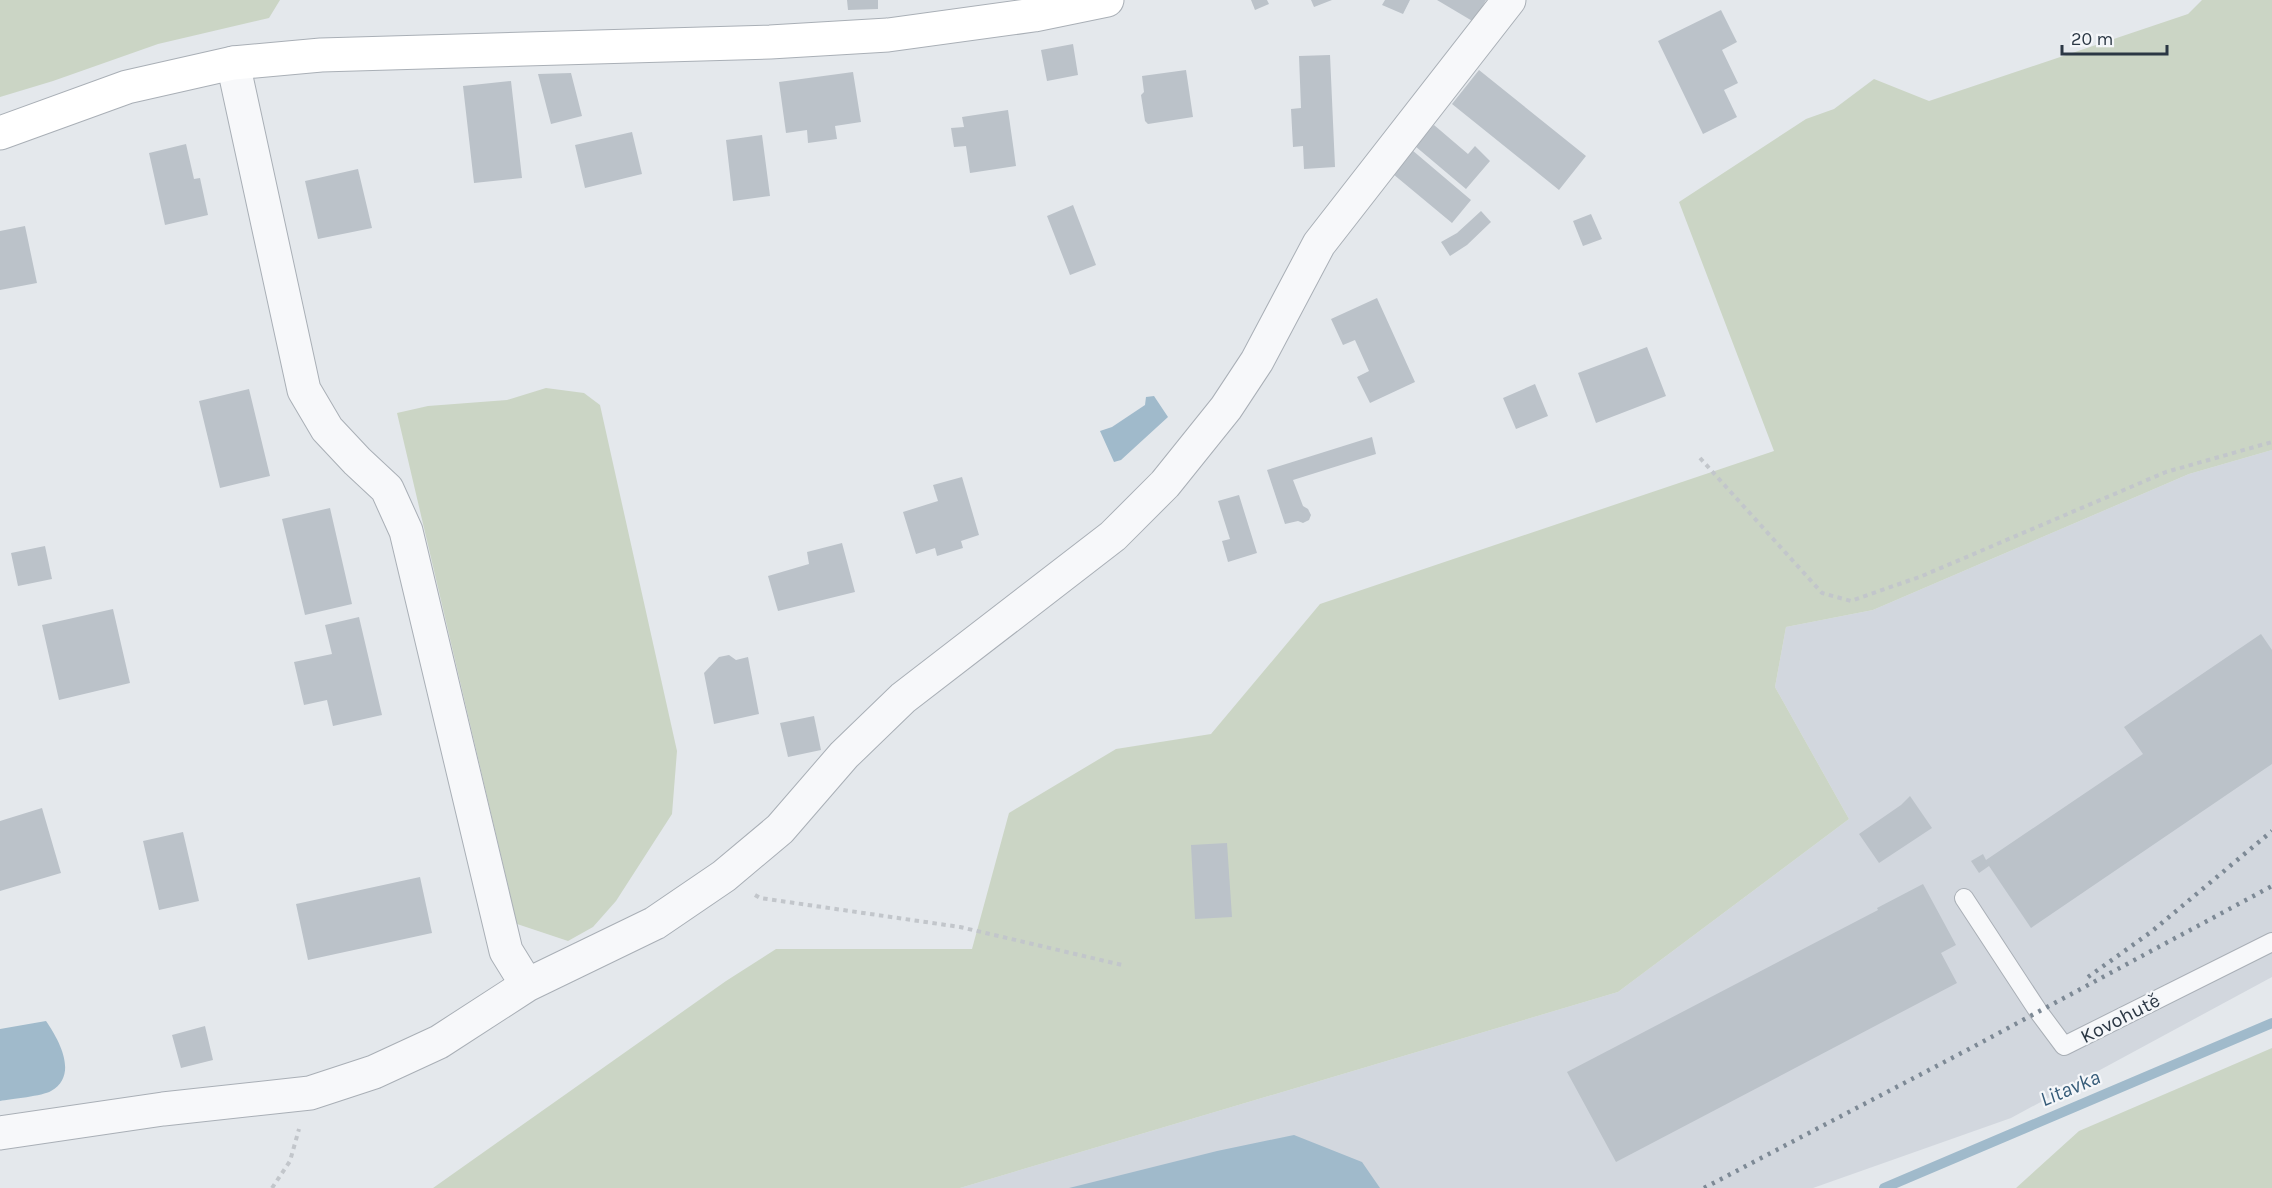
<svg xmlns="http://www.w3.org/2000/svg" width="2272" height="1188" font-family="Karla,sans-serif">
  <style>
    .built { fill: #d2d7de }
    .green { fill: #cbd5c5 }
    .water { fill: #a0bacb }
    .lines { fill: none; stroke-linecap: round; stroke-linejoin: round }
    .stream { stroke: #a0bacb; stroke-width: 10 }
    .building { fill: #bbc2c9 }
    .lane-casing { stroke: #a9afb6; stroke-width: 20 }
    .street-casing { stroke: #a9afb6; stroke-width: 35 }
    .secondary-casing { stroke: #a9afb6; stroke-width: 35 }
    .path { stroke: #c2c6cb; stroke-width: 4; stroke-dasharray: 4.5 4.5; stroke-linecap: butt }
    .lane { stroke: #f7f8fa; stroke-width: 18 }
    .street { stroke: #f7f8fa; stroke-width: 33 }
    .secondary { stroke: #fff; stroke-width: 33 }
    .rail { stroke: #7d8995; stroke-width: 4.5; stroke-dasharray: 3 6; stroke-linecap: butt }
    .labels { text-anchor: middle; stroke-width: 4.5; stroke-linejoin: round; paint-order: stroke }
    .street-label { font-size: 20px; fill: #2b3744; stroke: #f4f6f9 }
    .water-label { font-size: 21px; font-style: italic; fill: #355b78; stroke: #f4f6f9 }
  </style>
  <rect width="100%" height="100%" fill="#e4e8ec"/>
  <path class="built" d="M2272 450V977L2011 1118 1813 1188H960L1618 992 1849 819 1775 687 1786 627 1873 610 2189 474Z"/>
  <path class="green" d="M0 0H280L269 18 158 44 53 81 0 97Z
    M2202 0H2272V450L2189 474 1873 610 1786 627 1775 687 1849 819 1618 992 960 1188H433L726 981 776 949H972L1009 813 1116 749 1211 734 1320 604 1774 451 1679 202 1806 119 1834 109 1874 79 1929 101 2188 14Z
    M546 388 584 393 600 405 677 751 672 814 616 901 593 927 568 941 517 924 397 413 428 406 507 400Z
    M2272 1048V1188H2016L2079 1131Z"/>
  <path class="water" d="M1154 396 1168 417 1121 460 1114 462 1100 431 1112 427 1145 405 1146 397Z
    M46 1021C59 1040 79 1075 51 1091 43 1096 11 1099 0 1101V1029Z
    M1294 1135 1362 1162 1380 1188H1069L1217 1151Z"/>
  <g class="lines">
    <path class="stream" d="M1884 1188 2272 1023"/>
  </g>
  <path class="building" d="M847 0H878V9L848 10Z
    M1251 0H1267L1269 4 1255 10Z
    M1311 0H1332L1314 7Z
    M1385 0H1410L1403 14 1382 5Z
    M1437 0H1486L1474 22Z
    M1721 10 1737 42 1722 50 1738 83 1724 90 1737 117 1703 134 1658 41Z
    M1073 44 1078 75 1047 81 1041 50Z
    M1330 55 1335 167 1304 169 1303 146 1293 147 1291 109 1301 108 1299 56Z
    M1186 70 1193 117 1148 124 1145 121 1141 95 1144 92 1142 76Z
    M1479 70 1586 156 1559 190 1452 104Z
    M853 72 861 122 835 126 837 139 808 143 807 130 786 133 779 82Z
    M571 73 582 116 551 124 538 74Z
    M511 81 522 178 474 183 463 86Z
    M1008 110 1016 166 970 173 966 146 954 147 951 128 964 127 962 117Z
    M1434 125 1468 154 1475 146 1490 161 1466 189 1415 146Z
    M632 132 642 174 585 188 575 145Z
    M762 135 770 196 733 201 726 140Z
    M186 144 194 179 200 178 208 215 165 225 149 153Z
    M1412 150 1471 200 1452 223 1393 174Z
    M358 169 372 228 318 239 305 181Z
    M1073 205 1096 265 1070 275 1047 216Z
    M1481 211 1491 222 1467 245 1450 256 1441 242 1457 233Z
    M1591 214 1602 239 1583 246 1573 221Z
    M25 226 37 283 0 290V231Z
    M1377 298 1415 382 1370 403 1357 377 1369 371 1355 340 1343 345 1331 319Z
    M1647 347 1666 396 1596 423 1578 373Z
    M1535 384 1548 416 1516 429 1503 398Z
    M249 389 270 476 220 488 199 401Z
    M1372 437 1376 454 1293 480 1303 506 1308 509 1311 515 1309 520 1303 523 1298 521 1285 524 1267 470Z
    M962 477 979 535 961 541 963 548 937 556 935 548 916 554 903 512 938 501 933 485Z
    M1239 495 1257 553 1228 562 1222 541 1230 539 1218 501Z
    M330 508 352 604 305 615 282 519Z
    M842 543 855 592 778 611 768 576 809 564 807 552Z
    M45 546 52 579 18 586 11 553Z
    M113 609 130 683 59 700 42 625Z
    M359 617 382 715 333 726 327 700 304 705 294 662 332 654 325 625Z
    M2261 634 2272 650V764L2031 928 1989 866 1979 873 1971 861 1983 854 1986 860 2143 754 2124 727Z
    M729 655 736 660 748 657 759 714 714 724 704 673 719 657Z
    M814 716 821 750 788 757 780 723Z
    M1910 796 1932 828 1879 863 1859 834 1901 805Z
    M42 808 61 873 0 891V821Z
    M183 832 199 901 159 910 143 841Z
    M1227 843 1232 917 1195 919 1191 845Z
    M420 877 432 933 308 960 296 904Z
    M1923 884 1956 945 1941 953 1957 983 1616 1162 1567 1072 1878 910 1877 908Z
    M205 1026 213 1060 181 1068 172 1035Z"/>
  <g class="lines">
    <defs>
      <path id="lane" d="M1964 898 2038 1011 2064 1046 2272 942"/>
      <path id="street" d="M233 63 304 390 327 429 357 461 387 489 406 531 506 951 527 985
        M0 1133 163 1109 310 1093 374 1072 439 1042 527 985 655 923 724 876 780 829 844 755 903 698 1113 536 1165 484 1226 408 1257 361 1319 244 1509 0"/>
      <path id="secondary" d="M0 133 127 87 233 63 321 55 770 42 888 35 1034 15 1107 0"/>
    </defs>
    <use href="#lane" class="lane-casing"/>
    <use href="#street" class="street-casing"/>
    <use href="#secondary" class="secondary-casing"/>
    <path class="path" d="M1700 458 1822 593 1851 601 1922 576 2166 472 2272 442
      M755 895 760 898 960 927 1122 965
      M272 1188 290 1161 299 1129"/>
    <use href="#lane" class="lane"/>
    <use href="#street" class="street"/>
    <use href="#secondary" class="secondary"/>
    <path class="rail" d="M2088 977 2151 932 2272 831
      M1704 1188 1971 1048 2272 886"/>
  </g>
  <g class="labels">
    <g class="street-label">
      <text transform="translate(2120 1018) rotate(-27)" y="7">Kovohutě</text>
    </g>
    <g class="water-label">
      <text transform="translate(2070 1088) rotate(-23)" y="7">Litavka</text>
    </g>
  </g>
  <path d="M2062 45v9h105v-9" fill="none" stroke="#2b3744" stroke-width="3"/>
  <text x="2071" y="45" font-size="18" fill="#2b3744" stroke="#f4f6f9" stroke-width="4.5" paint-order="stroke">20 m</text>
</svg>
